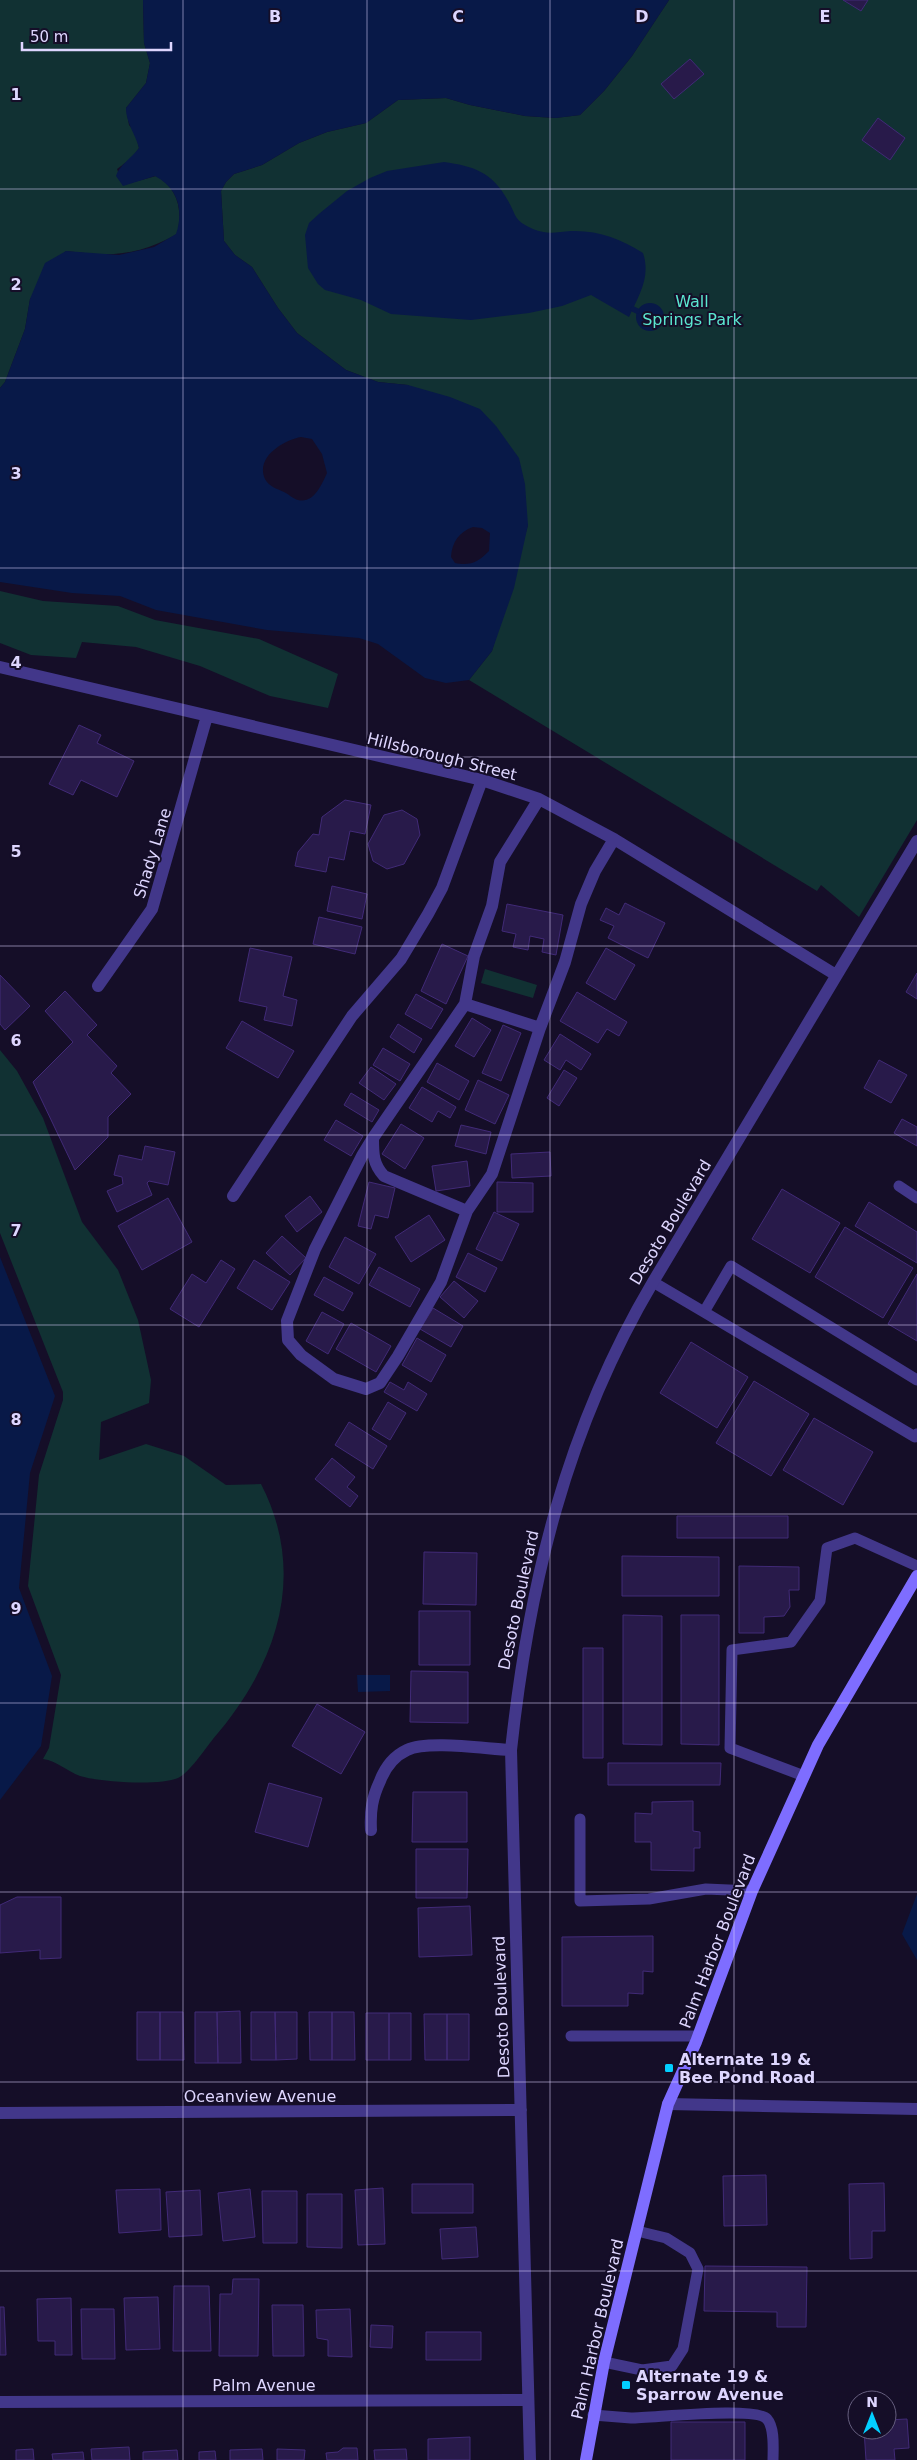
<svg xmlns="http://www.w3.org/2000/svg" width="917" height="2460" font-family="'DejaVu Sans',sans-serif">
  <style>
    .green { fill: #113133 }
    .water { fill: #081948; fill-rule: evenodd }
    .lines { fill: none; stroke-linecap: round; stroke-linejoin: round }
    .stream { stroke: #081948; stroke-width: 5.5 }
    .building { fill: #281a4a; stroke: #412a77 }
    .lane { stroke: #42378a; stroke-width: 11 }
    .street { stroke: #42378a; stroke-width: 12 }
    .secondary { stroke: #7e6dff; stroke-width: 12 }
    .grid { fill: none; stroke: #ded6ff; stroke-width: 1; stroke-opacity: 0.55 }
    .poi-dot { fill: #02cfff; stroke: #150e28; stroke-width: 2 }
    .labels { text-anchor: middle; stroke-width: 4; stroke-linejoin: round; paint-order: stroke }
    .park-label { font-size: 16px; fill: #5be6d0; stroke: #150e28 }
    .street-label { font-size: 16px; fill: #ded6ff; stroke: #150e28 }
    .poi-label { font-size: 16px; font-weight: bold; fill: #ded6ff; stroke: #150e28; text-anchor: start }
    .grid-label { font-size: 16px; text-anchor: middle; font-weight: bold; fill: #ded6ff; stroke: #150e28; stroke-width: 4; stroke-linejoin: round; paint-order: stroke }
  </style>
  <rect width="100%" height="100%" fill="#150e28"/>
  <path class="green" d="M0 0H143L144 43 150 63 146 83 126 108 129 125 135 132 139 148 132 158 117 169 123 185 156 176C178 188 183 210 177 234 137 256 111 257 66 251L30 299 25 329 5 382 0 388Z
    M669 0H917V820L859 917 821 885 817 891 469 680 492 651 528 525 408 385 378 382 346 370 297 333 278 308 252 267 235 255 224 241 221 191 226 182 234 174 262 165 299 143 327 132 366 123 398 100 446 98 470 105 525 116 555 118 580 115 604 91 632 56Z
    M0 591 43 601 118 606 155 620 259 639 338 674 328 708 270 696 200 666 136 647 82 642 76 658 31 655 0 643Z
    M485 969 537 985 533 998 481 983Z
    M0 1050 17 1071 43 1118 82 1222 118 1270 138 1320 151 1380 149 1403 101 1422 99 1460 146 1444 184 1456 226 1485 261 1484C308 1575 277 1665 213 1739 206 1748 188 1774 178 1778 160 1786 99 1782 80 1776 67 1771 57 1761 43 1759L49 1748 61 1675 28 1586 39 1475 63 1400V1392L0 1233Z"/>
  <path class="water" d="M143 0H669L632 56 604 91 580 115 556 118 525 116 470 105 446 98 398 100 366 123 327 132 299 143 262 165 234 174 226 182 221 191 224 241 235 255 252 267 278 308 297 333 346 370 378 382 408 385 450 397 480 409 496 426 519 458 525 484 528 525 514 588 492 651 469 680 446 683 425 678 378 644 359 638 267 630 156 610 120 596 72 593 0 582V388L5 382 25 329 30 299 45 263 66 251 119 255 154 247 176 234C184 210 178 188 155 176L123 186 116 176C119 165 132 158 139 148 135 133 126 123 126 108L146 83 150 63 144 43ZM301 437 312 439 322 454 327 473C322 484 314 504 298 500 293 499 289 494 284 492 278 489 269 487 265 479 255 457 284 440 301 437ZM473 527 482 528 490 533 489 551C478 562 471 566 455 563L451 557C452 542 459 532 473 527Z
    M444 162C473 166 492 172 507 199 518 217 512 219 533 229 547 235 557 232 571 231 598 230 621 239 643 253 651 277 639 295 629 317L591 295 562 306 529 313 471 320 391 314 361 300 325 290 318 284 308 268 305 235 309 223 320 213 347 191 370 178 387 171Z
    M636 317a14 14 0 1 1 28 0a14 14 0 1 1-28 0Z
    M0 1257 55 1396 30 1473 19 1588 52 1676 41 1746 0 1800Z
    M357 1675H390V1691L358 1692Z
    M917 1894V1960L902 1934Z"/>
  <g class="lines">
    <path class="stream" d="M633 309 637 311"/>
  </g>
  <path class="building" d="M843 0H868L861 11Z
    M690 59 704 74 674 99 661 84Z
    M878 118 905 138 890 160 862 140Z
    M79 725 101 735 97 743 134 761 117 797 81 780 73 795 49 784Z
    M345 800 371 805 365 834 350 831 344 860 329 857 326 872 295 866 298 852 313 834 319 835 322 817Z
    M402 810 417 819 420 835 404 864 387 869 373 861 368 844 384 815Z
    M332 886 367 894 362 919 327 911Z
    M625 903 665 923 648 958 608 938 614 926 600 920 606 908 619 915Z
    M507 904 563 915 556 955 542 952 544 939 530 936 528 950 513 947 516 934 502 931Z
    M319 917 362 927 355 954 313 944Z
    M442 944 468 956 446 1004 421 991Z
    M250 948 292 957 283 996 297 1000 292 1026 264 1020 267 1007 239 1001Z
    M606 948 635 965 615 1000 586 983Z
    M917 973V999L906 992Z
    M0 975 30 1006 5 1030 0 1024Z
    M65 991 97 1025 87 1035 117 1066 111 1073 131 1094 108 1117V1137L75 1170 33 1082 73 1042 45 1011Z
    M577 992 627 1022 619 1036 607 1029 598 1043 560 1021Z
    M416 994 443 1009 431 1029 405 1014Z
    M472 1018 491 1030 474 1057 455 1046Z
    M242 1021 294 1051 278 1078 226 1048Z
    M398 1024 422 1039 414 1053 390 1037Z
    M503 1025 521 1033 501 1081 482 1073Z
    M560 1034 591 1054 581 1070 566 1060 560 1070 544 1060Z
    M383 1048 410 1064 400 1081 373 1065Z
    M879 1060 907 1075 891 1103 864 1088Z
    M437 1063 469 1081 459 1100 427 1082Z
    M371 1067 396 1084 384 1100 359 1083Z
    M564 1070 577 1078 559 1106 547 1098Z
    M478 1080 509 1095 495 1124 465 1110Z
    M422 1087 456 1107 450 1118 438 1111 432 1122 409 1108Z
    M351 1093 379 1110 372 1122 344 1105Z
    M902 1119 917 1127V1146L894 1133Z
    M336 1120 363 1136 351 1156 324 1140Z
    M401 1124 424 1138 405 1169 382 1154Z
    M461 1125 491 1132 486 1154 455 1146Z
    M145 1146 175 1152 168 1185 149 1181 147 1183 152 1195 117 1212 107 1191 123 1184 122 1177 114 1175 119 1155 142 1160Z
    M550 1152 551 1176 512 1178 511 1154Z
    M467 1161 470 1186 436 1191 432 1166Z
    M369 1182 395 1188 388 1218 375 1215 371 1229 358 1226Z
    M497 1182 533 1183V1212H497Z
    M782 1189 840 1223 810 1273 752 1239Z
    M310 1196 322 1212 297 1232 285 1216Z
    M168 1198 192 1242 142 1270 118 1226Z
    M869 1202 917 1232V1263L855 1226Z
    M494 1212 519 1224 502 1261 476 1249Z
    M429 1215 445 1240 411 1262 395 1237Z
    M845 1227 913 1268 883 1318 815 1277Z
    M282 1236 306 1258 290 1275 266 1253Z
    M345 1237 376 1254 359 1284 329 1267Z
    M468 1253 497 1268 485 1292 456 1277Z
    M221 1260 235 1269 199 1327 170 1309 192 1274 206 1283Z
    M254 1260 290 1282 272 1310 237 1288Z
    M379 1267 420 1289 410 1307 369 1285Z
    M917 1274V1341L888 1324Z
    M324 1277 353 1293 343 1311 314 1295Z
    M454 1281 478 1301 464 1318 440 1297Z
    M433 1308 463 1326 451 1347 420 1329Z
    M322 1312 344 1324 328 1354 306 1341Z
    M351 1323 391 1346 376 1372 336 1349Z
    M417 1338 446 1355 431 1382 402 1365Z
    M691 1342 748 1377 717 1428 660 1393Z
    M754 1381 809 1414 771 1476 716 1443Z
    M390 1382 404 1390 408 1382 427 1394 417 1411 384 1392Z
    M388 1402 406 1413 390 1440 372 1429Z
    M814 1418 873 1452 843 1505 783 1470Z
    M349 1422 387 1446 373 1469 335 1445Z
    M332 1458 355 1477 347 1487 358 1496 350 1507 315 1479Z
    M677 1516H788V1538H677Z
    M424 1552 477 1553 476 1605 423 1604Z
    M622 1556 719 1557V1596H622Z
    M739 1566 799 1567V1590H789L790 1607 784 1616 764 1617V1633H739Z
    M419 1611H470V1665H419Z
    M623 1615 662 1616V1745L623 1744Z
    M681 1615H719V1745L681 1744Z
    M583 1648H603V1758H583Z
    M411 1671 468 1672V1723L410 1722Z
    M317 1704 365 1732 341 1774 292 1746Z
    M608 1763H721L720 1785H608Z
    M269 1783 322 1798 308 1847 255 1832Z
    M413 1792H467V1842H412Z
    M693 1801V1831L700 1832V1848H694V1871L651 1870V1842H635V1813L652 1814V1802Z
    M416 1849H468L467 1898H416Z
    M17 1897H61V1958L40 1959V1950L0 1953V1905Z
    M470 1906 472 1955 419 1957 418 1908Z
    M653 1936V1972L643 1971V1994L628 1993V2006H562V1937Z
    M240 2011 241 2063H218L217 2012Z
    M137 2012H160V2060H137Z
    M160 2012H183L184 2060H160Z
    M195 2012H217L218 2063H195Z
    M251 2012H275L276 2060H251Z
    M275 2012H297V2059L276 2060Z
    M309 2012H332V2060H310Z
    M332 2012H354L355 2060H332Z
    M366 2013H389V2060H366Z
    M389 2013H411V2060H389Z
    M424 2014H447V2060H425Z
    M447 2014H469V2060H447Z
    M766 2175 767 2225 724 2226 723 2176Z
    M884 2183 885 2231H872V2258L850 2259 849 2184Z
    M412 2184H473V2213H412Z
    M383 2188 385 2244 358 2245 355 2190Z
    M160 2189 161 2230 119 2233 116 2190Z
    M250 2189 255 2237 223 2241 218 2193Z
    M200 2190 202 2235 169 2237 166 2192Z
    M262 2191H297V2243H263Z
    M307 2194H342V2248L307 2247Z
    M476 2227 478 2257 442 2259 440 2229Z
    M705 2266 807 2267 806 2327H777V2312L704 2311Z
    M233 2279H259L258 2356H219L220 2294H232Z
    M174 2286H209L211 2351H173Z
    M158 2297 160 2349 126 2350 124 2298Z
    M71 2298 72 2355H55V2341H38L37 2299Z
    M272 2305H303L304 2356H273Z
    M0 2307H4L6 2355H0Z
    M81 2309H114L115 2359H82Z
    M350 2309 352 2357 328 2356V2340L317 2338 316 2310Z
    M371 2325 393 2326 392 2348 370 2347Z
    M426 2332H481V2360H426Z
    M907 2419 909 2448 894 2449 895 2460H866L864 2430H887V2420Z
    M671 2422H745V2460H671Z
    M470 2437V2460H428V2439Z
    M129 2447 130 2460H92L91 2449Z
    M343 2448H357L358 2460H327L326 2453 338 2452Z
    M33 2449 34 2460H16V2450Z
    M262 2449 263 2460H230V2450Z
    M277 2449 305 2450 304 2460H277Z
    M406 2449 407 2460H375L374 2450Z
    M177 2450 178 2460H143V2452Z
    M215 2451 216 2460H199V2452Z
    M83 2452 84 2460H53L52 2454Z"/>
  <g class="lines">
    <path class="lane" d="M899 1186 917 1198
      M653 1282 704 1312 731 1266 917 1380
      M704 1312 915 1437 917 1434
      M804 1776 730 1748 732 1650 791 1642 820 1601 827 1548 855 1538 917 1566
      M580 1819V1901L649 1899 706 1889 752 1891
      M571 2036H698
      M604 2362 642 2370 672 2366 683 2349 698 2269 690 2253 666 2238 637 2231
      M593 2415C606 2416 619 2417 631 2418 654 2418 755 2406 767 2419 775 2428 773 2449 773 2460"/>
    <path class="street" d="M0 667 482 780 539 799 614 839 836 975
      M98 986 152 909 207 716
      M465 1004 540 1028
      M373 1138 362 1156 315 1249 287 1321 288 1340 301 1355 334 1379 366 1389 380 1383 398 1356 441 1282 467 1211 492 1174 540 1028 565 962 581 904 595 871 614 839
      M233 1196 352 1016 401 959 428 914 442 888 482 780
      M467 1211 384 1176C373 1164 373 1154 373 1138L465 1004 474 956 492 906 500 862 539 799
      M371 1830C370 1811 372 1798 380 1781 385 1768 394 1756 407 1750 428 1740 486 1749 511 1750
      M668 2104 917 2109
      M0 2113 521 2110
      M0 2402 528 2400
      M530 2460 511 1750C529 1583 566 1429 653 1282L917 841"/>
    <path class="secondary" d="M586 2460 604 2362 668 2104 696 2042 752 1891 818 1745 917 1576"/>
  </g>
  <path class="grid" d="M183 0V2460M367 0V2460M550 0V2460M734 0V2460M0 189H917M0 378H917M0 568H917M0 757H917M0 946H917M0 1135H917M0 1325H917M0 1514H917M0 1703H917M0 1892H917M0 2082H917M0 2271H917"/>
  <g class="poi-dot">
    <rect x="664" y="2063" width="10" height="10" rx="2.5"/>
    <rect x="621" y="2380" width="10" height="10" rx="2.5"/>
  </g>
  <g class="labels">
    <g class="park-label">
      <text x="692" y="307">Wall<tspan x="692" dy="18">Springs Park</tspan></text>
    </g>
    <g class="street-label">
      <text transform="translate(442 756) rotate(14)" y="6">Hillsborough Street</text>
      <text transform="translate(152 853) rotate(-73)" y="6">Shady Lane</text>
      <text transform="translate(670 1222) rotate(-59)" y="6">Desoto Boulevard</text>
      <text transform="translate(518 1600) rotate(-78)" y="6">Desoto Boulevard</text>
      <text transform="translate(717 1941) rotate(-69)" y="6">Palm Harbor Boulevard</text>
      <text transform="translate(501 2007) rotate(-92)" y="6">Desoto Boulevard</text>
      <text x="260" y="2102">Oceanview Avenue</text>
      <text transform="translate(597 2329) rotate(-77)" y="6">Palm Harbor Boulevard</text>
      <text x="264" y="2391">Palm Avenue</text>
    </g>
    <g class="poi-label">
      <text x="679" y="2065">Alternate 19 &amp;<tspan x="679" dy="18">Bee Pond Road</tspan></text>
      <text x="636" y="2382">Alternate 19 &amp;<tspan x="636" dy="18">Sparrow Avenue</tspan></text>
    </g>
  </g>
  <g class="grid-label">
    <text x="275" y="22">B</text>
    <text x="458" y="22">C</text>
    <text x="642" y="22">D</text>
    <text x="825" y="22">E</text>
    <text x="16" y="100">1</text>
    <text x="16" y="290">2</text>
    <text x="16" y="479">3</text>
    <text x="16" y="668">4</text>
    <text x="16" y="857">5</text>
    <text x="16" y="1046">6</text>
    <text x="16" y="1236">7</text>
    <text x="16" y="1425">8</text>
    <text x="16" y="1614">9</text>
  </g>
  <g transform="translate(872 2415)"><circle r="24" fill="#150e28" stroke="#655e7e"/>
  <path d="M0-4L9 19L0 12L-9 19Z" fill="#02cfff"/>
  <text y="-8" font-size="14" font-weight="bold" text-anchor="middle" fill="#ded6ff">N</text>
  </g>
  <path d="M22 42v8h149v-8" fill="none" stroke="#ded6ff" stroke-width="2.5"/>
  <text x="30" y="42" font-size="15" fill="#ded6ff" stroke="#150e28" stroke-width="4" paint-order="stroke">50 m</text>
</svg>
